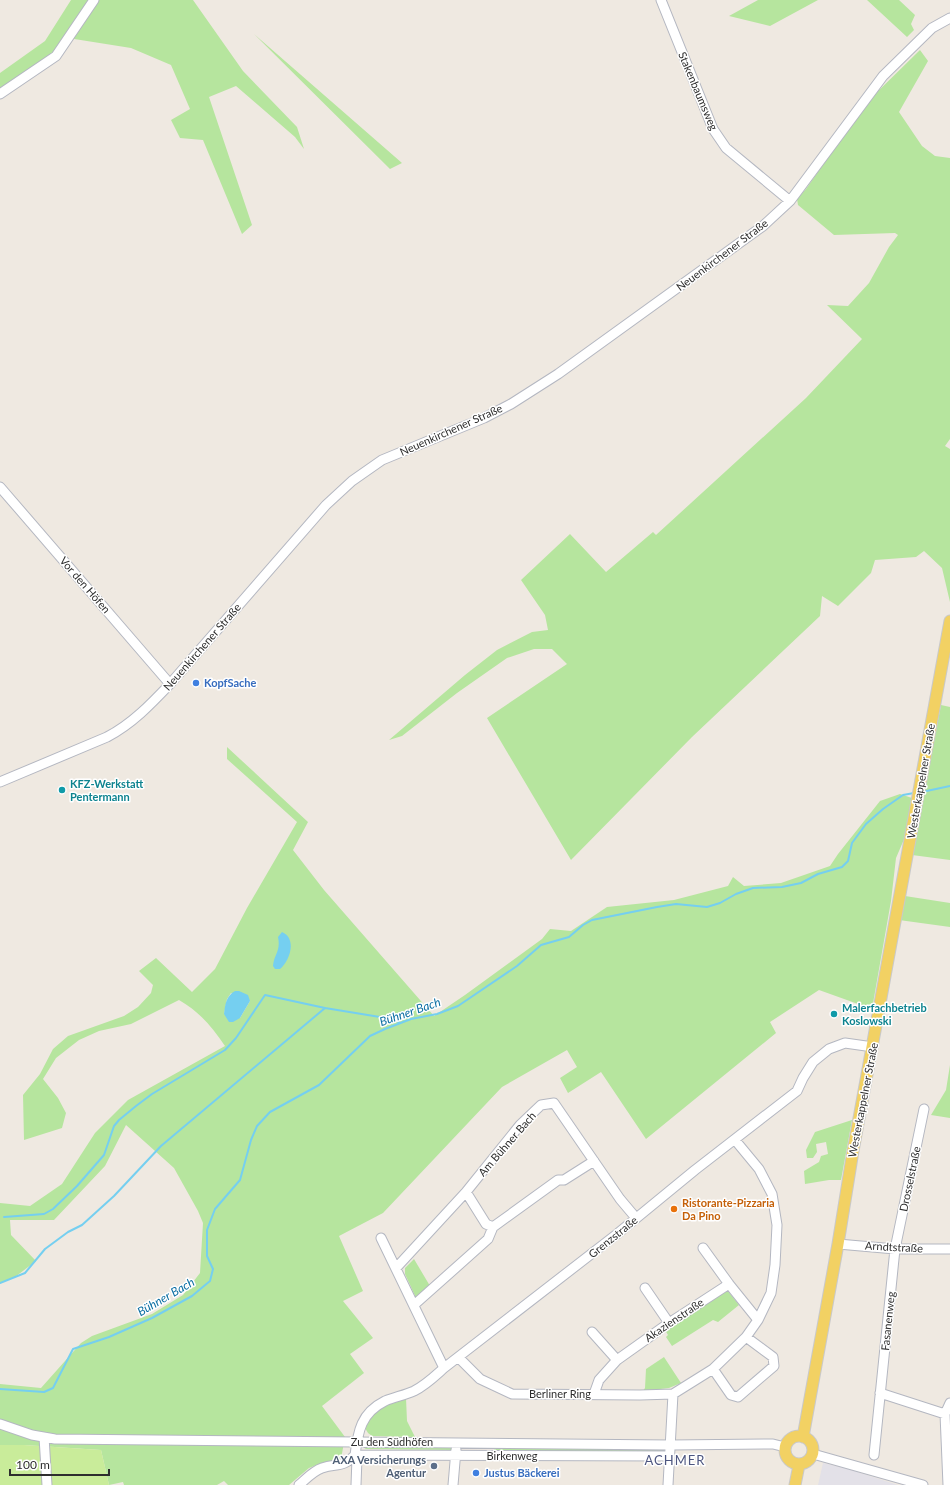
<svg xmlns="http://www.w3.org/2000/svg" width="950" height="1485" font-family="Lato,sans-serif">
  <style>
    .industrial { fill: #e3e1e8 }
    .green { fill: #b6e59e; fill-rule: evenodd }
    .pitch { fill: #c9ec9a }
    .water { fill: #75cff0 }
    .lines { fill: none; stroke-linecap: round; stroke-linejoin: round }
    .stream { stroke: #75cff0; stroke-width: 2 }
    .minor-casing { stroke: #b4b7c1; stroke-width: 11 }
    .major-casing { stroke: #c9c9c9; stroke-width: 13 }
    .minor { stroke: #fff; stroke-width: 9 }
    .major { stroke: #f2d163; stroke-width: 11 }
    .shop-dot { fill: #3f7fe0; stroke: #fff; stroke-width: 1.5 }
    .culture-dot { fill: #0f9aa8; stroke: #fff; stroke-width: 1.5 }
    .food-dot { fill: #e8710a; stroke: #fff; stroke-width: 1.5 }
    .service-dot { fill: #5c6f8a; stroke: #fff; stroke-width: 1.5 }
    .labels { text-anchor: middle; stroke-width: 3; stroke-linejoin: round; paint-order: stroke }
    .street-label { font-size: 11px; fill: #2e2e2e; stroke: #fff }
    .shop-label { font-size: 11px; font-weight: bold; fill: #366cbe; stroke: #fff; text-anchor: start }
    .culture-label { font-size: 11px; font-weight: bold; fill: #0d838f; stroke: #fff; text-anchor: start }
    .food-label { font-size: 11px; font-weight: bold; fill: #c56008; stroke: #fff; text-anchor: start }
    .service-label { font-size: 11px; font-weight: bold; fill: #4e5e75; stroke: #fff; text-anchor: end }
    .water-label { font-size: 12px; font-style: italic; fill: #0d6fa3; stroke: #fff }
    .quarter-label { font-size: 13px; letter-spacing: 1px; fill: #4d5680; stroke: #fff }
  </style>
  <rect width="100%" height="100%" fill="#efe9e1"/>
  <path class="industrial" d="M823 1463 848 1469 898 1485H818Z"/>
  <path class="green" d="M71 0H193L243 71 297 127 304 149 295 137 236 86 209 97 252 225 242 234 203 140 180 138 171 120 190 109 171 65 131 48 68 38 56 56 0 94V73L45 41Z
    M758 0H818L770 26 729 16Z
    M867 0H899L915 15 911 24 914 30 907 37Z
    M254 34 402 163 390 169Z
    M920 50 928 61 899 112 922 146 935 156 950 158V439L945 446 950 449V602L942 568 924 551 916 557 875 560 871 573 838 606 822 596 820 616 692 737 571 860 487 718 567 664 552 649H534L507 658 457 693 402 736 389 740 465 675 497 650 532 632 548 630 545 615 521 580 570 534 606 572 653 532 656 535 806 398 862 339 827 305 848 306 869 283 889 247 898 235 895 233 834 235 798 205 797 199 806 189 866 103Z
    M941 705 950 707V860L912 855Z
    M227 747 308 822 293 850 324 890 434 1016 465 995 542 939 550 929 571 931 607 907 674 900 728 886 733 877 744 886 781 883 830 866 838 854 880 801 900 794 912 798 905 837 896 858 891 901 872 1009 819 990 770 1022 776 1033 646 1139 601 1072 568 1093 560 1078 577 1067 567 1050 502 1087 383 1213 339 1236 363 1291 343 1301 373 1338 350 1354 364 1373 322 1406 345 1437 341 1459 322 1463 309 1468 289 1485H228L224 1481 217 1485H124L123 1482 109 1485 101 1450 24 1445H0V1384L41 1388 81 1343 92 1336 152 1314 183 1295 200 1273 203 1223 198 1211 174 1168 126 1125 105 1166 54 1220H10L11 1235 36 1261 15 1277 0 1283V1203L30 1206 62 1184 95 1133 128 1100 225 1046C212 1027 200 1012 179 1000L131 1024 99 1031 79 1040 56 1058 43 1079 58 1098 66 1113 62 1128 24 1140 23 1095 40 1074 53 1049 68 1036 124 1016 138 1007 151 993 153 985 139 971 156 958 192 992 215 969 247 908 297 822 227 759ZM231 993 250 1001 240 1018 224 1014 227 999Z
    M905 896 950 903V927L899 920Z
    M950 1065V1118L931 1115 946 1090Z
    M852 1120 841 1180H829L805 1184 804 1171 819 1162 821 1156 828 1154 826 1142 816 1144 817 1152 813 1158H807L806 1150 815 1132Z
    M414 1259 430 1286 416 1298 405 1274V1268Z
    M727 1290 739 1305 718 1322 713 1320 672 1346 666 1337 668 1335 665 1330Z
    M664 1357 681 1383 669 1388 643 1391 645 1388 646 1369Z
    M406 1398 407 1421 415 1437 372 1436 368 1433 365 1428C369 1408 389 1405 406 1398Z
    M364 1446H450L452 1448V1450L366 1449 363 1447Z
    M494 1448 665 1449 663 1452H512V1450H494Z"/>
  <path class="pitch" d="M0 1445H24L101 1450 109 1485H0Z"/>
  <path class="water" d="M282 932C298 939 289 962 280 969H275L273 966C274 954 281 951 278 937Z
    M235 991H239L248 995 250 1001 240 1018 233 1022H229L224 1014C225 1005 226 996 235 991Z"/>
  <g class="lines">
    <path class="stream" d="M922 792 950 786
      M4 1217 44 1214 53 1209 77 1186 104 1155 114 1126 119 1120 136 1106 152 1094 225 1050 236 1038 265 995 325 1008
      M0 1283 25 1273 45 1249 68 1232 82 1225 114 1196 161 1146 325 1008 386 1018 395 1020 400 1023
      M0 1389 44 1392 53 1388 73 1349 109 1337 152 1318 192 1296 210 1281 213 1269 207 1256V1230L215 1209 240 1180 251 1140 257 1126 270 1112 319 1085 370 1036 385 1029 411 1019 437 1014 458 1006 517 966 541 945 569 937 583 925 592 920 657 907 676 904 707 907 720 903 736 894 753 888 782 887 801 883 818 874 842 867 848 861 852 843 866 824 883 809 903 795 914 793"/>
    <defs>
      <path id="minor" d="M661 0 713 129 726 148 790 201
        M0 94 56 56 94 0
        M0 487 170 684
        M0 782 107 737C132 724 151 704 170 684L326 505 352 481 382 460 484 418 511 404 558 374 763 226 790 201 883 76 932 28 950 18
        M466 1192 486 1224 493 1227
        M381 1238 444 1368
        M838 1244 895 1249H950
        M703 1248 729 1284 758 1320
        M396 1268 466 1192 520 1125 541 1105 554 1103 620 1199 636 1218
        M645 1288 669 1323
        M414 1305 488 1239 493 1227 558 1180H564L594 1161
        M592 1332 617 1360
        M459 1358 480 1379 512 1394 640 1395 673 1394 713 1369 746 1337 758 1320 771 1293 775 1265 777 1225 772 1194 759 1169 735 1140
        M713 1369 731 1395 738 1397 774 1366 773 1357 746 1337
        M880 1393 945 1414
        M594 1394 599 1380 617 1360 669 1323 729 1284
        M0 1424 32 1435 55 1439 671 1445 773 1444 785 1447
        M44 1437 47 1485
        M813 1454 923 1485
        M355 1455 670 1456
        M874 1455 895 1249 924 1109
        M299 1485C306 1479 313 1471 322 1468 337 1463 343 1468 355 1455
        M356 1485 357 1458 355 1455C358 1431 361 1413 385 1401 395 1397 405 1395 414 1391 426 1385 435 1376 444 1368L617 1234 695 1170 797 1091 803 1078 813 1062 829 1049 845 1043 873 1047
        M453 1485 456 1450
        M668 1485 673 1394
        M948 1485 945 1414 950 1403"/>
      <path id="major" d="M785 1450a14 14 0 1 1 28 0a14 14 0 1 1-28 0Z
        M803 1437 838 1244 853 1151 950 621
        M795 1485 799 1465"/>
    </defs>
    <use href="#minor" class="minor-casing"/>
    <use href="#major" class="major-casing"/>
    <use href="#minor" class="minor"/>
    <use href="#major" class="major"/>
  </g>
  <g class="shop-dot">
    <circle cx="196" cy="683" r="4"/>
    <circle cx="476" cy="1473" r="4"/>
  </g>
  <g class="culture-dot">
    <circle cx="62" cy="790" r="4"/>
    <circle cx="834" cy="1014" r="4"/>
  </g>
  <circle class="food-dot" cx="674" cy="1209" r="4"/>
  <circle class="service-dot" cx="434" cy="1466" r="4"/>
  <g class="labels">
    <g class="street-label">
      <text transform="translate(698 91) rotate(67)" y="4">Stakenbaumsweg</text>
      <text transform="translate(722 255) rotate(-37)" y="4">Neuenkirchener Straße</text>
      <text transform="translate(451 430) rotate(-24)" y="4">Neuenkirchener Straße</text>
      <text transform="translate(85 585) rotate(49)" y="4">Vor den Höfen</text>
      <text transform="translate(202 647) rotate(-49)" y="4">Neuenkirchener Straße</text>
      <text transform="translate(921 781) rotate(-80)" y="4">Westerkappelner Straße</text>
      <text transform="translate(863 1100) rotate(-79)" y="4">Westerkappelner Straße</text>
      <text transform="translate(507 1144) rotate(-49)" y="4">Am Bühner Bach</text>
      <text transform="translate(910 1179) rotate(-78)" y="4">Drosselstraße</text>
      <text transform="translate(613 1237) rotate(-39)" y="4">Grenzstraße</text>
      <text transform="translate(894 1247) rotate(3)" y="4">Arndtstraße</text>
      <text transform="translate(674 1320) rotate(-34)" y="4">Akazienstraße</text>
      <text transform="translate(888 1321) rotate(-84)" y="4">Fasanenweg</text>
      <text x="560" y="1398">Berliner Ring</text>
      <text x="392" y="1446">Zu den Südhöfen</text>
      <text x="512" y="1460">Birkenweg</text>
    </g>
    <g class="shop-label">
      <text x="204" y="687">KopfSache</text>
      <text x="484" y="1477">Justus Bäckerei</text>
    </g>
    <g class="culture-label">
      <text x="70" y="788">KFZ-Werkstatt<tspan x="70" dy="13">Pentermann</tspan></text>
      <text x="842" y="1012">Malerfachbetrieb<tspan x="842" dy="13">Koslowski</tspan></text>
    </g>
    <g class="food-label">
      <text x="682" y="1207">Ristorante-Pizzaria<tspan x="682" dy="13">Da Pino</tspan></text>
    </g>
    <g class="service-label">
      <text x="426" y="1464">AXA Versicherungs<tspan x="426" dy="13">Agentur</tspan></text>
    </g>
    <g class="water-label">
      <text transform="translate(410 1012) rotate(-19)" y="4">Bühner Bach</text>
      <text transform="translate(166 1297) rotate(-30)" y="4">Bühner Bach</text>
    </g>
    <g class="quarter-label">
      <text x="675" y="1465">ACHMER</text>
    </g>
  </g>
  <path d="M10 1469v6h99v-6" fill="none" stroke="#2e2e2e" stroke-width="2"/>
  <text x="16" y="1469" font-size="12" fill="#2e2e2e" stroke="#ffffff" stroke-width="3" paint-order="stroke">100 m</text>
</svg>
